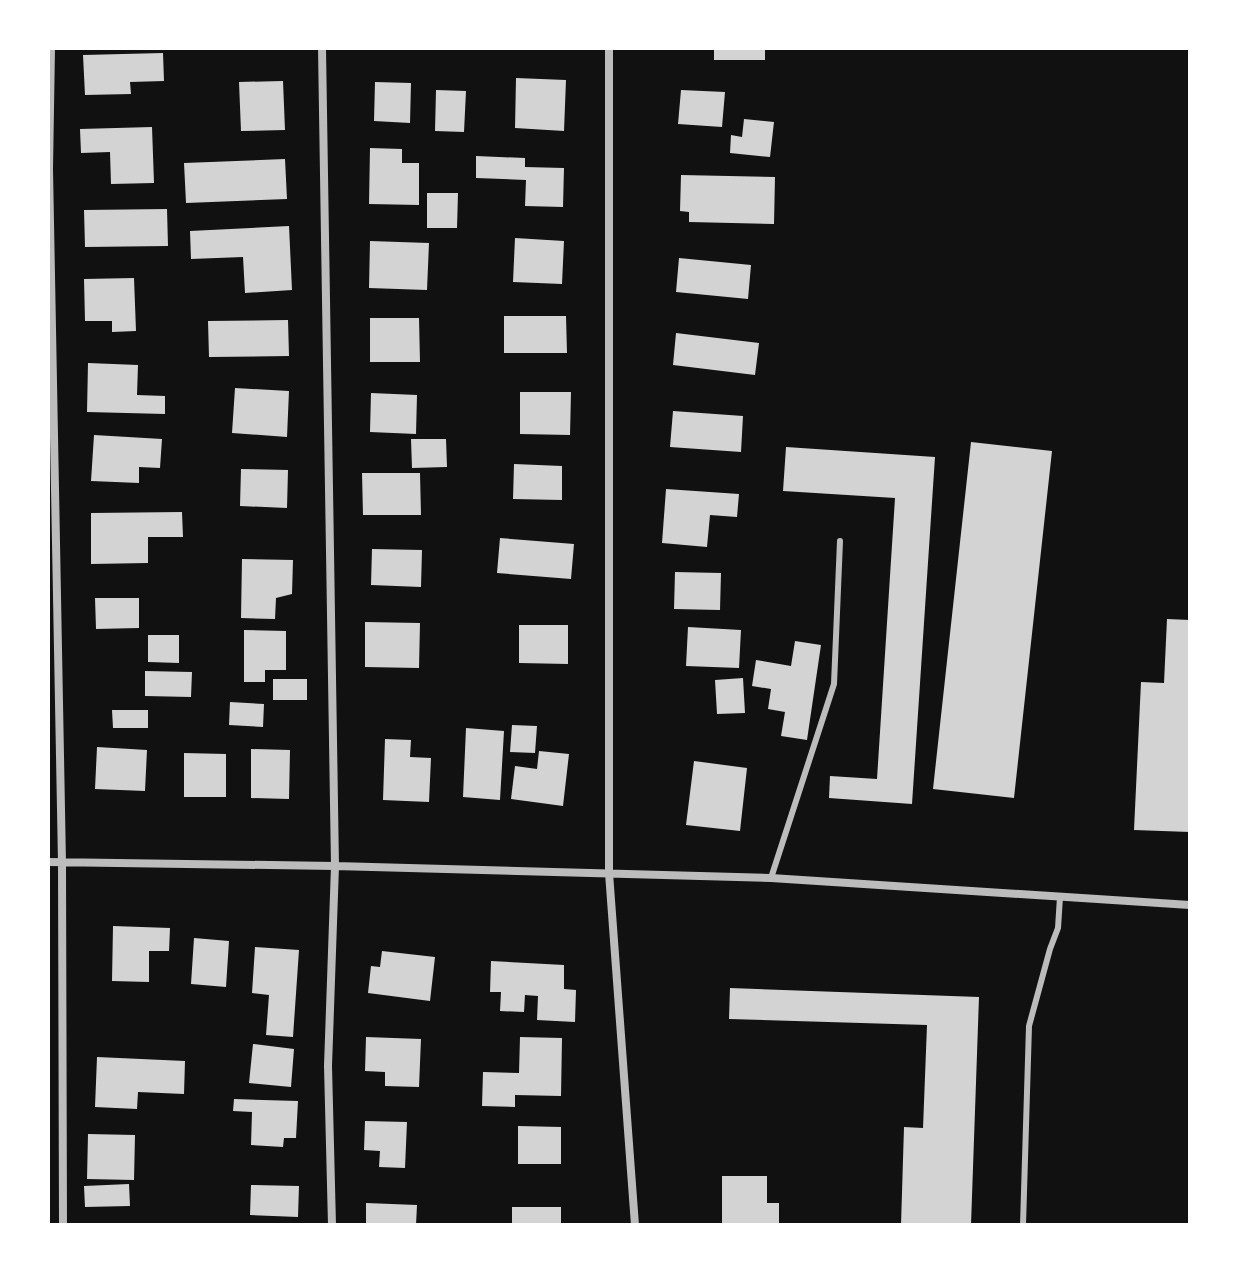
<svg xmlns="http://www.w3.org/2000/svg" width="1238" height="1273" font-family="Barlow,sans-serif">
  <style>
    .building { fill: #d3d3d3 }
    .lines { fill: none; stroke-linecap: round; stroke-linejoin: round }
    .service { stroke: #bcbcbc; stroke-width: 6 }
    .minor { stroke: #bcbcbc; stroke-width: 8 }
  </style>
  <rect width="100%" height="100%" fill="#111"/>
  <path class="building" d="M714 48H765V60H714Z
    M163 53 164 81 130 82 131 94 85 95 83 55Z
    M516 78 566 80 564 131 515 128Z
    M283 81 285 130 241 131 239 82Z
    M375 82 411 83 410 123 374 121Z
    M436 90 466 91 464 132 435 131Z
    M681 90 725 92 722 127 678 124Z
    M744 119 774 122 770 157 730 153 731 135 742 137Z
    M152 127 154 183 111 184 110 152 81 153 80 129Z
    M370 148 402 149V163H419V205L369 204Z
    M476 156 525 158V167L564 168 563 207 525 206 526 180 476 178Z
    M285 159 287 199 186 203 184 163Z
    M681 175 775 177 774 224 689 222V212L680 211Z
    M427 193H458L457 228H427Z
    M167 209 168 246 85 247 84 210Z
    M289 226 292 290 245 293 243 257 191 259 190 231Z
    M515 238 564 241 562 284 513 282Z
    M370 241 429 243 427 290 369 288Z
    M679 258 751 265 748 299 676 292Z
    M134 278 136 331 112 332V321H85L84 279Z
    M504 316H566L567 353H504Z
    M370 318H419L420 362H370Z
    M288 320 289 356 209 357 208 321Z
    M676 333 759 343 755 375 673 365Z
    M88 363 138 365 137 395 165 396V414L87 412Z
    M235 388 289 391 287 437 232 433Z
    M520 392H571L570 435 520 434Z
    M371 393 417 395 416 434 370 432Z
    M673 411 743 416 741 452 670 447Z
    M94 435 162 439 160 468 139 467V483L91 481Z
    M411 439H446L447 467 412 468Z
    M971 442 1052 451 1014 798 933 789Z
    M786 447 935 457 912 804 829 798 830 776 877 779 895 498 783 491Z
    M514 464 562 466V500L513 499Z
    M241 469 288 470 287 508 240 506Z
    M362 473H420L421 515H363Z
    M666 489 739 494 737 517 710 515 707 547 662 543Z
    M182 512 183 537H148V563L91 564V513Z
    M500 538 574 544 571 579 497 573Z
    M372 549 422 550 421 587 371 585Z
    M242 559 293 560 292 594 276 598 275 619 241 618Z
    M675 572 721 573 720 610 674 609Z
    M95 598H139V628L96 629Z
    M1167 619 1190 620V832L1134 830 1141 682 1164 683Z
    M365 622 420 623 419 668 365 667Z
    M519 625H568V664L519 663Z
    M688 627 741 630 739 668 686 666Z
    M244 630 286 631V670H265V682H244Z
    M148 635H179V663L148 662Z
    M795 641 821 645 807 740 781 736 785 712 768 709 771 689 752 686 756 660 791 666Z
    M145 671 192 672 191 697 145 696Z
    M743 678 745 713 717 714 715 680Z
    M273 679H307V700H273Z
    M230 702 264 704 263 727 229 725Z
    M112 710H148V728H113Z
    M512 725 537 726 535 753 510 752Z
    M466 728 504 731 500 800 463 797Z
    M385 739 411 740 410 757 431 758 429 802 383 800Z
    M97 747 147 750 145 791 95 789Z
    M251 749 290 750 289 799 251 798Z
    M539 751 569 754 563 806 511 799 515 766 537 769Z
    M184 753 226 754V797H184Z
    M694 761 747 768 740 831 686 825Z
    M113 926 170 928 169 951H149V982L112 981Z
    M194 938 229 941 226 987 191 984Z
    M255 947 299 950 293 1037 266 1035 269 995 252 993Z
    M382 951 435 957 430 1001 368 993 371 966 380 967Z
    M491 961 564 965V989L576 990 575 1022 537 1020 538 996 525 995 524 1012 500 1011 501 992H490Z
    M730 988 979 997 971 1225H901L904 1127 923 1128 927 1025 729 1019Z
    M366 1037 421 1039 419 1087 385 1086V1072L365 1071Z
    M520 1037 562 1038 561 1096 515 1095V1107L482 1106 483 1072 519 1073Z
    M253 1044 294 1049 291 1087 249 1083Z
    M97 1057 185 1061 184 1094 138 1092 137 1109 95 1107Z
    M234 1099 298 1101 296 1138H284L283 1147 251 1145 252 1112 233 1111Z
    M365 1121 407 1122 405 1168 379 1167 380 1151 364 1150Z
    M518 1126 561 1127V1164H518Z
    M88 1134 135 1135 134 1180 87 1179Z
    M722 1176H767V1203H779V1225H722Z
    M129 1184 130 1206 85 1207 84 1186Z
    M251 1185 299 1186 298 1217 250 1215Z
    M366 1203 417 1205 416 1225H366Z
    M512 1207H561V1225H512Z"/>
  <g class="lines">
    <path class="service" d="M771 878 834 684 840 541
      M1023 1225 1029 1026 1050 949 1058 928 1060 897"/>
    <path class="minor" d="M51 48 49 169 62 863 63 1225
      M322 48 335 866 328 1066 332 1225
      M609 48V873L635 1225
      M48 862 335 866 771 878 1190 905"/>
  </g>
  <rect width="1238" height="1273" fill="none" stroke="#ffffff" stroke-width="100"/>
</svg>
